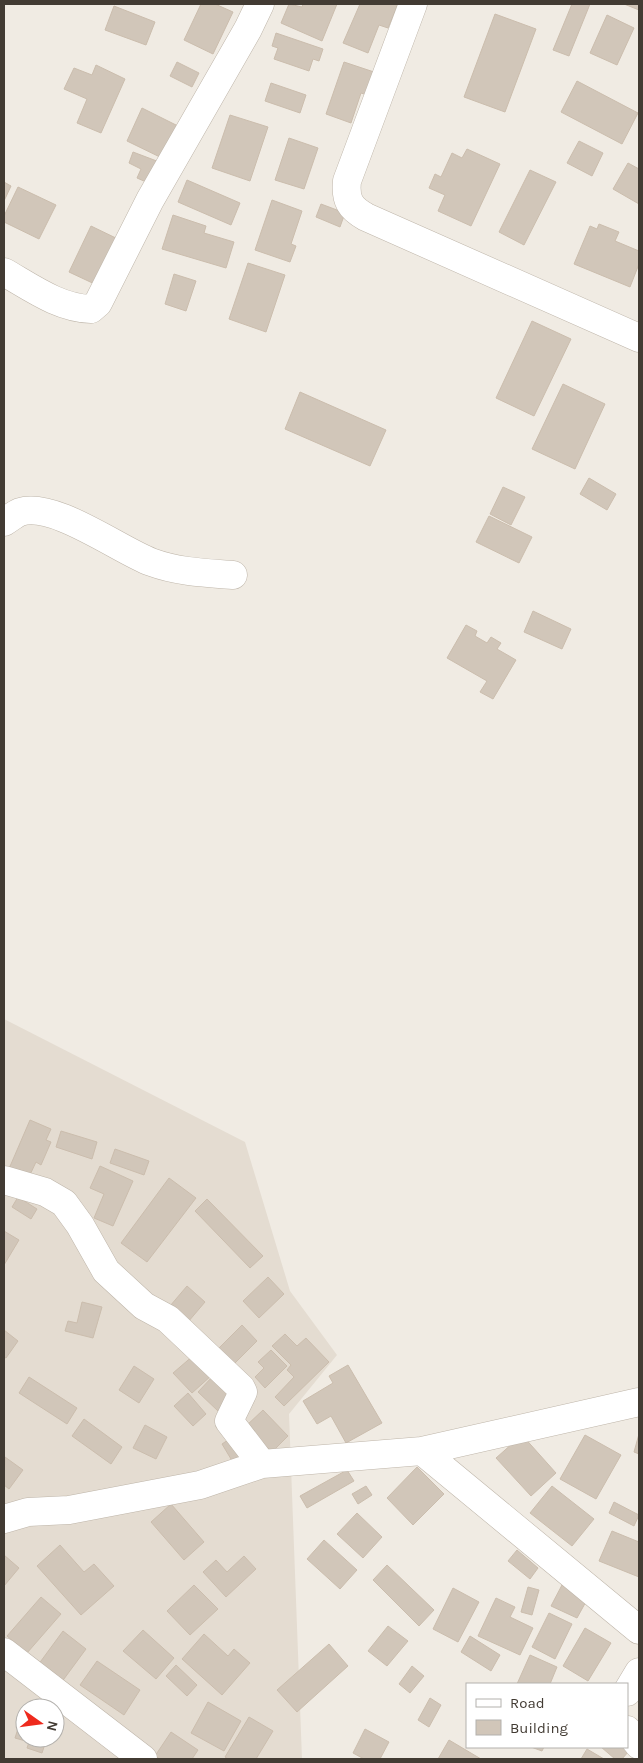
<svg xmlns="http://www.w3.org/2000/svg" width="643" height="1763" font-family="Karla,sans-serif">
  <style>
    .residential { fill: #e4dcd1; fill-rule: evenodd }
    .building { fill: #d1c6b9; stroke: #cbbdad }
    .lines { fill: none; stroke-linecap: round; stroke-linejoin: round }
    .minor-casing { stroke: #beb5a9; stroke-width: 29 }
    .minor { stroke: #fff; stroke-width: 28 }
  </style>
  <rect width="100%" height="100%" fill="#f0ebe3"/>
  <path class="residential" d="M4 1019 245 1142 290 1291 337 1355 289 1414 302 1759H4ZM25 1708H55V1738H25Z"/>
  <path class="building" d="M201 4H215L233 12 213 54 184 40Z
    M289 4 302 7 303 4H337L322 41 281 23Z
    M360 4H398L388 28 379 25 368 53 343 43Z
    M572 4H590L569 56 553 50Z
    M624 4H639V10Z
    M114 6 155 22 146 45 105 30Z
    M495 14 536 29 505 112 464 97Z
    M607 15 634 28 617 65 590 53Z
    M276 33 323 49 319 61 313 59 309 71 274 59 278 48 272 46Z
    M177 62 199 73 192 87 170 76Z
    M344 62 374 72 367 95 361 93 351 123 326 114Z
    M96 65 125 79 101 133 77 123 87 99 64 89 74 68 92 75Z
    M577 81 638 113 622 144 561 112Z
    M271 83 306 95 300 113 265 101Z
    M142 108 180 127 164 159 127 141Z
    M230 115 268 127 250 181 212 168Z
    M289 138 318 148 304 189 275 180Z
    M579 141 603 153 592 176 567 163Z
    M467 149 500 164 471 226 438 211 445 195 429 188 435 174 441 177 452 153 462 158Z
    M133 152 162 163 153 185 137 178 141 169 129 163Z
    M628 163 639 169V204L613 189Z
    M530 170 556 182 524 245 499 232Z
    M187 180 240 203 231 225 178 202Z
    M4 182 11 186 4 201Z
    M18 187 56 205 39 239 4 222V216Z
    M272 200 302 211 291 244 296 246 290 262 255 250Z
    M321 204 345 213 340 227 316 217Z
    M173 215 206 226 204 233 234 242 226 268 162 249Z
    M599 224 619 232 615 241 639 251V264L630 287 574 264 590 226 597 229Z
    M91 226 122 241 101 287 69 272Z
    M248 263 285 275 266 332 229 319Z
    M174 274 196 281 186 311 165 304Z
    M532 321 571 339 534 416 496 398Z
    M563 384 605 404 575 469 532 449Z
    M300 392 386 430 370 466 285 429Z
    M589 478 616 494 607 510 580 494Z
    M503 487 525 497 511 525 490 514Z
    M489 516 532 537 519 563 476 542Z
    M533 611 571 629 562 649 524 632Z
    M466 625 477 631 475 636 487 643 491 637 501 643 497 649 516 660 493 699 480 692 487 681 447 658Z
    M30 1120 51 1129 46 1140 51 1142 41 1165 36 1162 28 1179 8 1171Z
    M61 1131 97 1142 92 1159 56 1147Z
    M115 1149 149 1161 144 1175 110 1163Z
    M100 1166 133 1181 113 1226 94 1218 104 1194 90 1188Z
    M169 1178 196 1198 147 1262 121 1243Z
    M18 1197 37 1209 31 1219 12 1207Z
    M207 1199 263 1256 250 1268 195 1211Z
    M4 1231 19 1240 4 1265Z
    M268 1277 284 1294 259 1318 243 1301Z
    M187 1286 205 1302 188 1322 170 1306Z
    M82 1302 102 1307 93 1338 65 1331 68 1321 77 1323Z
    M242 1325 257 1341 234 1364 219 1348Z
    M4 1330 18 1341 6 1358 4 1357Z
    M285 1334 297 1346 306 1338 329 1362 284 1406 275 1397 294 1377 287 1370 291 1365 272 1346Z
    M271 1350 287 1366 265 1388 255 1377 264 1368 258 1362Z
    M194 1355 212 1375 192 1393 173 1373Z
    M348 1365 382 1423 346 1443 331 1416 317 1424 303 1401 333 1383 329 1376Z
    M134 1366 154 1379 139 1403 119 1390Z
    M213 1376 233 1396 218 1411 198 1392Z
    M29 1377 77 1408 67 1424 19 1393Z
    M188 1393 206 1414 193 1426 174 1406Z
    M263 1410 288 1436 272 1452 246 1426Z
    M84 1419 122 1447 111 1464 72 1436Z
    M145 1425 167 1437 156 1459 133 1448Z
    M639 1434V1454L634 1452Z
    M522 1435 556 1473 531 1496 496 1458Z
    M585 1435 621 1455 596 1499 560 1479Z
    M234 1436 246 1457 234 1464 222 1444Z
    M5 1457 23 1470 9 1489 4 1485Z
    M417 1467 444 1494 413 1525 387 1498Z
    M347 1470 354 1481 307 1508 300 1496Z
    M366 1486 372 1495 358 1504 352 1494Z
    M552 1486 594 1519 572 1546 530 1513Z
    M614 1502 639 1515 634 1526 609 1513Z
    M171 1504 204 1542 184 1560 151 1522Z
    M357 1513 382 1537 363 1558 337 1534Z
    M612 1531 639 1542V1577L599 1561Z
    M324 1540 357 1570 340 1589 307 1559Z
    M60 1545 84 1572 94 1564 114 1586 81 1615 37 1566Z
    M517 1550 538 1568 530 1579 508 1561Z
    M4 1555 19 1568 4 1586Z
    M244 1556 256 1569 226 1597 203 1572 216 1560 227 1572Z
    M387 1565 434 1610 419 1626 373 1580Z
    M194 1585 218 1609 190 1635 167 1611Z
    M562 1585 588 1598 577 1618 551 1606Z
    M528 1587 539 1590 532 1615 521 1612Z
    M453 1588 479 1602 458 1642 433 1629Z
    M41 1597 61 1614 27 1653 7 1636Z
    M496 1598 515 1607 510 1617 533 1628 520 1655 478 1636Z
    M549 1613 572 1624 555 1659 532 1647Z
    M388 1626 408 1641 387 1666 368 1651Z
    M585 1628 611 1643 588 1681 563 1666Z
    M143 1630 174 1658 156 1679 123 1651Z
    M63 1631 86 1649 61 1683 38 1665Z
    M204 1634 228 1656 234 1649 250 1663 222 1695 182 1659Z
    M470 1636 500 1655 491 1671 461 1652Z
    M329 1644 348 1666 297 1712 277 1690Z
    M530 1655 557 1667 550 1684H517Z
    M97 1661 140 1690 124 1715 80 1685Z
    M176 1665 197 1685 187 1696 166 1676Z
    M412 1666 424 1676 410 1693 399 1684Z
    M430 1698 441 1705 429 1727 418 1720Z
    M208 1702 241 1721 224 1751 191 1733Z
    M23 1713 25 1714V1738H47L42 1753 27 1748 29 1742 15 1738Z
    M249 1717 273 1731 256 1759H228L225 1757Z
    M365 1729 389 1742 380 1759H364L353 1753Z
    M171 1732 198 1750 192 1759H160L155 1756Z
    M449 1740 481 1759H438Z
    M635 1744 622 1759H615L601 1747H627Z
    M531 1747H544L542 1751Z
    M587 1749 604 1759H581Z"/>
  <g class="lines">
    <defs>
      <path id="minor" d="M413 4 347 181C345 200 350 208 366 217L639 338
        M4 272C32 288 59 308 91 309L98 303 150 200 248 29 260 4
        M4 522C9 519 15 514 20 512 54 501 119 550 151 562 178 572 205 573 233 575
        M4 1180 45 1192 64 1203 80 1225 106 1271 144 1306 168 1319 241 1388 243 1392 229 1421 262 1464
        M422 1451 639 1630
        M4 1519 28 1512 69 1510 200 1485 262 1464 422 1451 639 1402
        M4 1652 143 1759
        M627 1692 639 1672
        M627 1730 639 1745"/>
    </defs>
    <use href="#minor" class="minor-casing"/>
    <use href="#minor" class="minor"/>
  </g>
  <rect width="643" height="1763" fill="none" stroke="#423b33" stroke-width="10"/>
  <rect x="466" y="1683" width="162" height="65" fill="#ffffff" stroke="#b3b1ad"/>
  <rect x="476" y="1699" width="25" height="8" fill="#ffffff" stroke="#b3b1ad"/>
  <text x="510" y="1708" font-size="15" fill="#423b33">Road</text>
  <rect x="476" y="1720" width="25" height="15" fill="#d1c6b9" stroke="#b3b1ad"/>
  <text x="510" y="1733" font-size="15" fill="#423b33">Building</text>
  <g transform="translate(40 1723) rotate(104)"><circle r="24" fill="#ffffff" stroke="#b3b1ad"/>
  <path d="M0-4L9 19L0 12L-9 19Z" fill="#ee2a1d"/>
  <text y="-8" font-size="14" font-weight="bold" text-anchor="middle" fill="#423b33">N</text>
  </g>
</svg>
